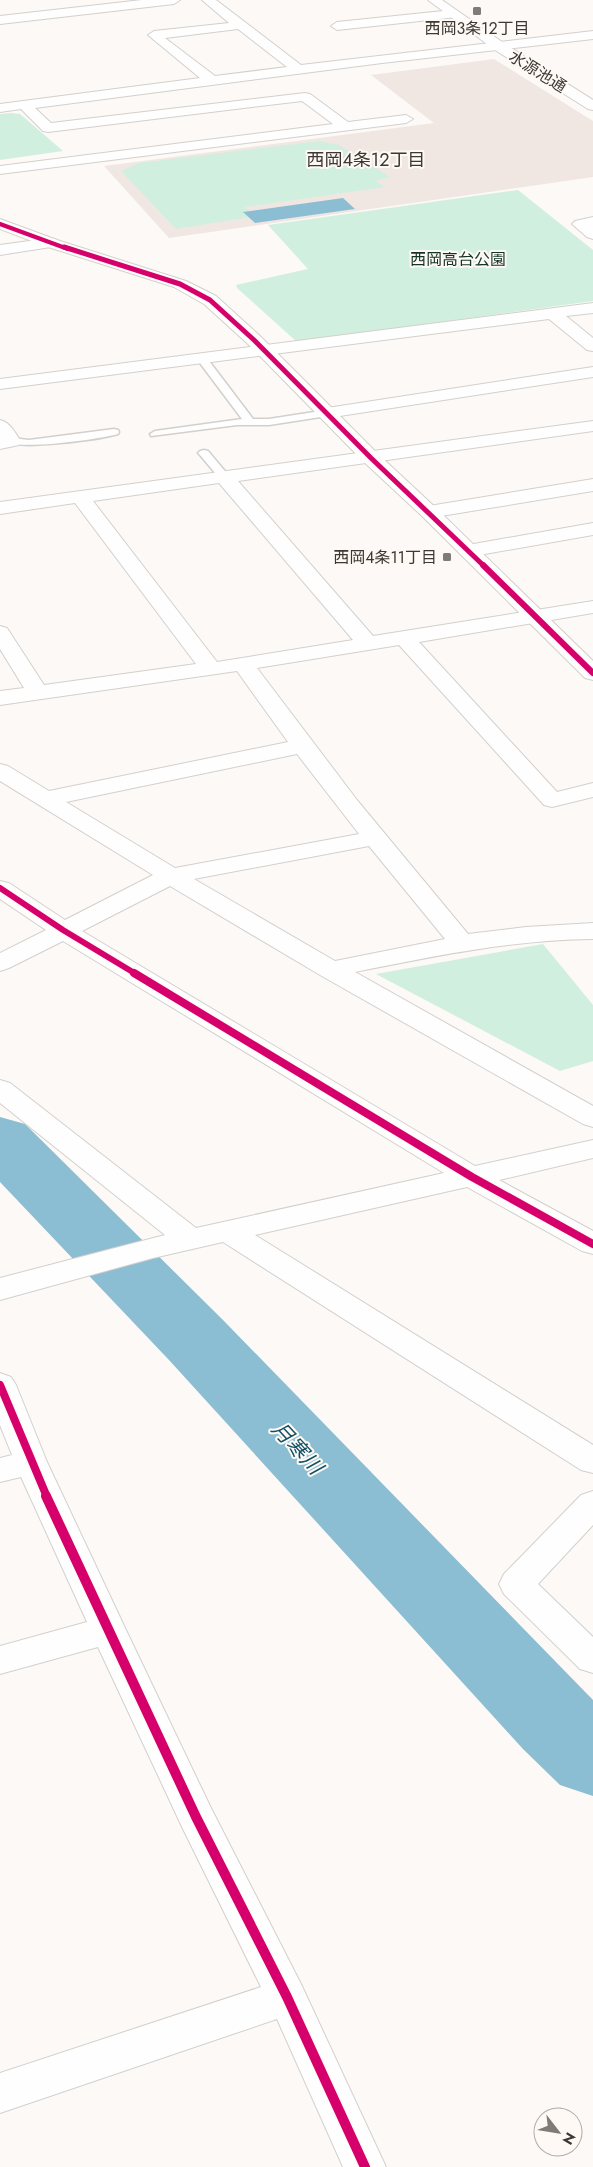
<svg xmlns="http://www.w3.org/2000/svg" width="593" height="2167" font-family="Jost,'Noto Sans JP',sans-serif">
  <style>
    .education { fill: #f0e7e3 }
    .green { fill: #d1efde }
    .water { fill: #8bbed2 }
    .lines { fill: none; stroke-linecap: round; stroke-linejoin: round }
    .river { fill: #8bbed2; fill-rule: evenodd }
    .service-casing { stroke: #d3d0cc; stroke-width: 3 }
    .minor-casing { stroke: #d3d0cc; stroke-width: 2 }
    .tertiary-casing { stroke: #d3d0cc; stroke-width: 2 }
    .service { fill: #fffefe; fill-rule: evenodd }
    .minor { fill: #fffefe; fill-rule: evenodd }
    .tertiary { fill: #fffefe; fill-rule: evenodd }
    .cycleway-far4-casing { stroke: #fef9f4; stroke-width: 5.5 }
    .cycleway-far3-casing { stroke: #fef9f4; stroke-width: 7 }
    .cycleway-far2-casing { stroke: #fef9f4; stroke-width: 9 }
    .cycleway-far1-casing { stroke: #fef9f4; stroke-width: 11 }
    .cycleway-casing { stroke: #fef9f4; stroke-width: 13 }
    .cycleway-far4 { stroke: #d6006c; stroke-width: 4 }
    .cycleway-far3 { stroke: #d6006c; stroke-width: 5 }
    .cycleway-far2 { stroke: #d6006c; stroke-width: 6 }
    .cycleway-far1 { stroke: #d6006c; stroke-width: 8 }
    .cycleway { stroke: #d6006c; stroke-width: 10 }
    .poi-dot { fill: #7f7c77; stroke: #fef9f4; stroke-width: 2 }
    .labels { text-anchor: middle; stroke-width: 4; stroke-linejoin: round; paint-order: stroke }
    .far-poi-label { font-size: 16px; fill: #3c3833; stroke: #fef9f4 }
    .far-street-label { font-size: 16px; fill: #3c3833; stroke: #fef9f4 }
    .far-park-label { font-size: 16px; fill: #133426; stroke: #fef9f4 }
    .far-neighbourhood-label { font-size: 18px; fill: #3c3833; stroke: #fef9f4 }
    .water-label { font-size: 21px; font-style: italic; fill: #115165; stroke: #fef9f4 }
  </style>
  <rect width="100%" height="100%" fill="#fcf9f6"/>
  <path class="education" d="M494 59 593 121V177L169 238 104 166 434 123 371 75Z"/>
  <path class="green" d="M11 113 20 114 63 151 0 160V114Z
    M319 141 339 145 390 177 375 181 385 187 245 207 255 216 176 229 121 171 139 163Z
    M518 190 593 250V301L297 342 237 288 236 285 308 269 268 225Z
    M543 944 593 1005V1061L560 1071 376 974Z"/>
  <path class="water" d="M343 198 355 209 255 223 243 212Z"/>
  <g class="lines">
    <path class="river" d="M0 1117 25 1124 223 1320 593 1700V1796L560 1785 523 1749 169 1360 0 1182Z"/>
    <defs>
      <path id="service" d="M202 356 206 357 253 419H269L327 410 332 413 327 416 269 425H237L151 436 150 434 155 431 242 419 197 359Z
        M114 429 118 430 119 432 118 434C101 439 17 451 7 441L12 438 29 440Z
        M204 450 208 451 229 476 231 478 229 480H221L200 455 198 453 200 451Z"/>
      <path id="minor" d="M142 0H180L174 4 0 24V16Z
        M202 0H216L301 65 593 31V39L382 63 35 108 51 123 305 93 310 94 348 122 406 115 413 119 406 123 0 174V166L333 124 302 101 48 132 43 131 21 109 0 112V104L200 78 148 35 154 31 229 23ZM238 29 287 67 215 76 165 38Z
        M453 10 459 14 457 17 337 30 331 26 337 22Z
        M593 217V239L587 237 572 224 575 221Z
        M51 238 57 240 59 243 57 246 0 255V245Z
        M593 303V313L566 316 593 338V351L587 350 549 319 0 389V379Z
        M593 367V377L327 418 321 417 318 413 321 409 327 408Z
        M0 420C10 422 15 433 21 441L19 445 0 449Z
        M593 421V431L238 481 373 636 593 601V613L419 642 557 792 593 783V797L552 807 544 805 399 645 257 668 357 800 468 934 526 927 593 923V939C512 940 434 956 355 972L593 1106V1127L583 1124 320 975 170 886 82 931 475 1166 593 1140V1158L499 1180 593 1231V1254L582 1251 467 1187 255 1235 593 1445V1473L581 1470 223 1242 153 1258 0 1300V1278L165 1235 0 1103V1080L10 1083 196 1228 444 1173 63 941 9 968 0 971V953L46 930 0 899V881L9 883 65 920 153 875 0 781V764L8 766 49 791 288 742 237 671 0 705V691L24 688 0 649V626L7 628 44 685 196 664 75 503 0 514V502ZM219 483 353 640 217 662 93 501ZM297 754 359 834 175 868 66 802ZM369 846 445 939 335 961 194 879Z
        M593 479V491L429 518 422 516 419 512 422 508 429 506Z
        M593 523V535L468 557 461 555 458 551 461 547 468 545Z
        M0 1373 11 1377 16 1385 47 1462 126 1630 210 1806 301 1984 386 2167H343L277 2019 0 2113V2073L261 1987 183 1829 98 1647 0 1674V1646L87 1622 21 1477 0 1482V1458L12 1455 0 1425Z
        M593 1491V1525L538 1584 593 1637V1673L580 1669 504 1594 499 1584 504 1574 581 1495Z"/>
      <path id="tertiary" d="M428 0H442L505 44 593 100V110L588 109 495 50Z
        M0 219 57 240 186 281 216 296 260 336 378 454 436 508 593 661V680L585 678 422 516 364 462 248 344 204 304 174 287 45 246 0 229Z"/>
    </defs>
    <use href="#service" class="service-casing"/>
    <use href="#minor" class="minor-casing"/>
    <use href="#tertiary" class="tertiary-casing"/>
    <use href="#service" class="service"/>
    <use href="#minor" class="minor"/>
    <use href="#tertiary" class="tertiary"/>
    <defs>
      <path id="cycleway-far4" d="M0 224 68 249"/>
      <path id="cycleway-far3" d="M64 247 180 284 210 300 254 340 371 458 484 566"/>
      <path id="cycleway-far2" d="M483 565 593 673
        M0 888 63 930 136 974"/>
      <path id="cycleway-far1" d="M134 973 472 1177 593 1244
        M0 1385 47 1497"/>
      <path id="cycleway" d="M46 1496 196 1817 287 1997 365 2167"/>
    </defs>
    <use href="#cycleway-far4" class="cycleway-far4-casing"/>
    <use href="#cycleway-far3" class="cycleway-far3-casing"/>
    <use href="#cycleway-far2" class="cycleway-far2-casing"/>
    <use href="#cycleway-far1" class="cycleway-far1-casing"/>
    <use href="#cycleway" class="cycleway-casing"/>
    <use href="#cycleway-far4" class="cycleway-far4"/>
    <use href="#cycleway-far3" class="cycleway-far3"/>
    <use href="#cycleway-far2" class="cycleway-far2"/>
    <use href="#cycleway-far1" class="cycleway-far1"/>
    <use href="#cycleway" class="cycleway"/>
  </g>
  <g class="poi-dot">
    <rect x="472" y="6" width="10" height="10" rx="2.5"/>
    <rect x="442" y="552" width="10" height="10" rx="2.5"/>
  </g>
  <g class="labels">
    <g class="far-poi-label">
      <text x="477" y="34">西岡3条12丁目</text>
      <text x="437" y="563" text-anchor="end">西岡4条11丁目</text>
    </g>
    <g class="far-street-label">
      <text transform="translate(538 71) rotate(32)" y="6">水源池通</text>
    </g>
    <g class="far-park-label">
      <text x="458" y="265">西岡高台公園</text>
    </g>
    <g class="far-neighbourhood-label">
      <text x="366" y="166">西岡4条12丁目</text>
    </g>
    <g class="water-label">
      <text transform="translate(297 1448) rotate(47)" y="7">月寒川</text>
    </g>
  </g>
  <g transform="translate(558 2132) rotate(121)"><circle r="24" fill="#fef9f4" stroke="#b0aca7"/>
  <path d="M0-4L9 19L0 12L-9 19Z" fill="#7f7c77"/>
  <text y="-8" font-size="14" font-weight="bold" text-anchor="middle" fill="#3c3833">N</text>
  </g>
</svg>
